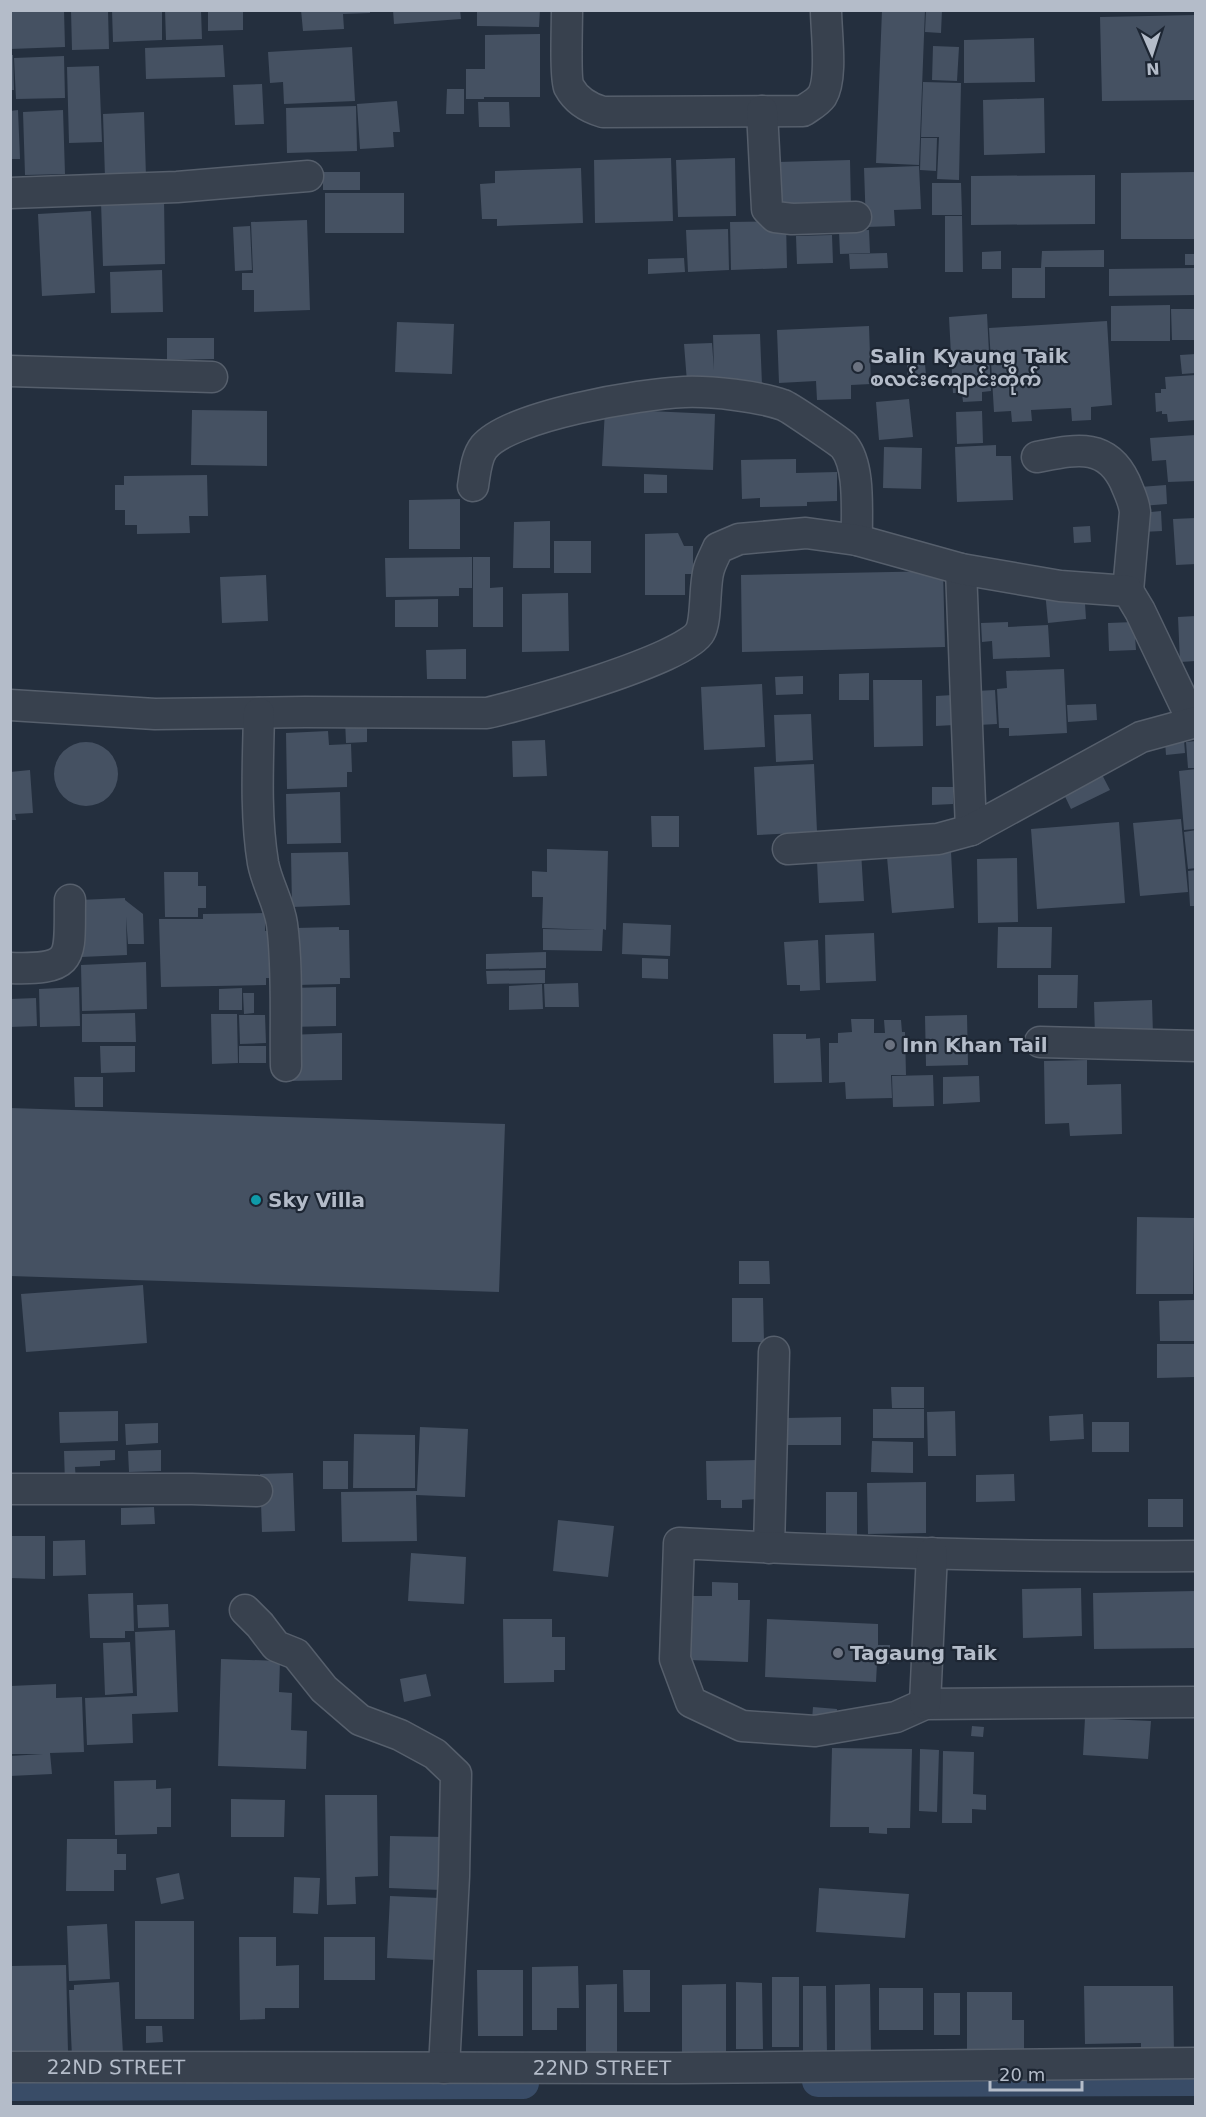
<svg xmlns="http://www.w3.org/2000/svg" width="1206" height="2117" font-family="'DejaVu Sans','Noto Sans Myanmar',sans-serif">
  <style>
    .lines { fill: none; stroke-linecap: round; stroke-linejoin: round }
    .canal { stroke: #394c67; stroke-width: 32 }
    .building { fill: #455162 }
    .street-casing { stroke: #565f6c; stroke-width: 33 }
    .street { stroke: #38414e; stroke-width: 30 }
    .worship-dot { fill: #6b7280; stroke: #1d2633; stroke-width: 2 }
    .culture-dot { fill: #0f9aa8; stroke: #1d2633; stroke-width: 2 }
    .labels { text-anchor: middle; stroke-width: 4.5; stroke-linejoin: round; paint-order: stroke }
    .poi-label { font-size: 20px; font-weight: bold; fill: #b4bcc9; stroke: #1d2633; text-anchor: start }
    .street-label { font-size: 20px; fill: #b4bcc9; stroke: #1d2633 }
  </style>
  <rect width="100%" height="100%" fill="#242f3e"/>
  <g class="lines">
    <path class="canal" d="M818 2081 1196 2080
      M10 2085 523 2083"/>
  </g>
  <path class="building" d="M10 10H64L65 47 10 49Z
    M71 10H108L109 49 72 50Z
    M112 10H162V40L113 42Z
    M165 10H201L202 39 166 40Z
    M208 10H243V30L208 31Z
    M301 10H370V13L343 14 344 29 303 31Z
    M393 10H460L461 19 394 24Z
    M477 10H540L539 27 477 26Z
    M882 10H925L919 165 876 163Z
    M926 10H942L941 33 925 32Z
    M1196 15V100L1102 101 1100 17Z
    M540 34V97H484V99H466V69H485V35Z
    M1034 38 1035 82 964 83V40Z
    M223 45 225 77 146 79 145 48Z
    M933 46 959 47 957 81 932 80Z
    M352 47 355 101 284 104 283 82 270 83 268 52Z
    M10 55H13L14 90H10Z
    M64 56 65 98 16 99 14 58Z
    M99 66 102 142 69 143 67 67Z
    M923 82 961 83 959 180 937 179 939 137H921Z
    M262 84 264 124 235 125 233 85Z
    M447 89H464V114H446Z
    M1044 98 1045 153 984 155 983 100Z
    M397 101 400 132H393L394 147 360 149 357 104Z
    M478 102H509L510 127H479Z
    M356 106 357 151 287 153 286 108Z
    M18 110 20 159H10V111Z
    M63 110 65 174 25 175 23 112Z
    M144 112 146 177 105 178 103 114Z
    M921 138H937L936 171 920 170Z
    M671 158 673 221 595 223 594 160Z
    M735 158 736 216 678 217 676 160Z
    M850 160 851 208 779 210 778 162Z
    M919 166 921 209 894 210 895 226 866 227 864 168Z
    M581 168 583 223 497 226V219H482L480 184 495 183V171Z
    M323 172H360V190H323Z
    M1196 172V239H1121V173Z
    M1095 175V224L971 225V176Z
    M932 183H961L962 215H932Z
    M325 193H404V233H325Z
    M164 199 165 264 103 266 101 201Z
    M91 211 95 293 42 296 38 214Z
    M945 216H962L963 272H945Z
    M307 220 310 310 254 312V290H242V273H253L251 222Z
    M786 221 787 268 731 270 730 222Z
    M250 226 252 270 235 271 233 227Z
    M728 229 729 270 688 272 686 230Z
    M869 230 870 253 840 254 839 231Z
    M832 235 833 263 797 264 796 236Z
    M1104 250V267H1045V298H1012V268H1041L1042 251Z
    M1001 251V269H982V252Z
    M887 253 888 268 850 269 849 254Z
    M1185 254H1196V265H1185Z
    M684 258 685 272 648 274V259Z
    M1196 268V295L1109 296V269Z
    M162 270 163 312 111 313 110 272Z
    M1170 305V341H1111V306Z
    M1171 309H1196V340H1172Z
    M987 314 991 391 982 392V401L963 402 962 393H953L949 317Z
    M1107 321 1112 405 1091 407V420L1072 421 1071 408 1031 410 1032 421 1012 422 1011 411 994 412 989 328Z
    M397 322 454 324 452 374 395 372Z
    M869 326 871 384 851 385V399L817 400 816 381 779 383 777 330Z
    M760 334 762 385 687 382 684 344 712 343 714 370 713 335Z
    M167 338H214V359L167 360Z
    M1196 354V373L1182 374 1180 355Z
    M925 364 927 386 908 387 907 365Z
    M1196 375V420L1168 422 1167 414H1162V411L1156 412 1155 393H1161V389H1166L1165 377Z
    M909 399 913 437 879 440 876 402Z
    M605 409 715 414 713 470 602 466Z
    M192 410 267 411V466L191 465Z
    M982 411 983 443 957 444 956 412Z
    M1196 435V481L1168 482 1166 460 1152 461 1150 438Z
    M996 445V456H1011L1013 500 957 502 955 447Z
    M884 447 922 448 921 489 883 488Z
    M796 459V473L837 472V501L807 502V506L760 507V498L742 499 741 460Z
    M644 474 667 475V493H644Z
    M207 475 208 516H189L190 533 137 534V525H125V510H115V485H124V476Z
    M1166 485 1167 504 1141 506 1140 487Z
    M460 499V549H409V500Z
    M1161 511 1162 531 1142 532 1141 513Z
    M1196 518V564L1176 565 1173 519Z
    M550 521V568H513L514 522Z
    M1090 526 1091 542 1074 543 1073 527Z
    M678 533 684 546H693V574H685V595H645V534Z
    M554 541H591V573H554Z
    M472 557V588H459V596L386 597 385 558Z
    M473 557H490V588L503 587V627H473Z
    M943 571 945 647 742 652 741 575Z
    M266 575 268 621 222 623 220 577Z
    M1084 588 1086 619 1048 623 1045 591Z
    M568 593 569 651 522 652V594Z
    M438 599V627H395V600Z
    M1196 616V661L1180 662 1178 617Z
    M1008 622V627L1048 625 1050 657 993 659 992 641 982 642 981 623Z
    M1134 622 1136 650 1109 651 1108 623Z
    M466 649V679H427L426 650Z
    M1064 669 1067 733 1009 736V728H999L997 689 1007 688 1006 671Z
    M869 673V700H839V674Z
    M803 676V694L776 695 775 677Z
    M873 680H922L923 746 874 747Z
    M762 684 765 747 704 750 701 687Z
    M995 690 997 724 978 725 976 691Z
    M953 695 954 725 936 726V696Z
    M1096 704 1097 720 1068 722 1067 705Z
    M811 714 813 760 776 762 774 715Z
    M345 720H367V742L346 743Z
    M328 731 329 745 351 744 352 772H347V787L287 789 286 733Z
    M545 740 547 776 513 777 512 741Z
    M1184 740 1185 753 1166 755 1165 741Z
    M1196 741V768H1188L1186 742Z
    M54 774a32 32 0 1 1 64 0a32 32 0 1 1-64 0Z
    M814 764 817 832 757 835 754 767Z
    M1097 765 1110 790 1071 809 1059 784Z
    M1196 769V829L1184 830 1179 771Z
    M30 770 33 813 15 814 16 820H10V772Z
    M932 787H953V804L932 805Z
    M340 792 341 843 287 844 286 794Z
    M651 816H679V847H652Z
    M1181 819 1188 892 1140 896 1133 823Z
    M1119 822 1125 903 1037 909 1031 829Z
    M1196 830V868L1188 869 1184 832Z
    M547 849 608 851 606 930 603 929 602 951 543 950V929L596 930 542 928 543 897H532V871L547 872Z
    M861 851 864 901 819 903 817 861Z
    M348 852 350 905 292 907 291 853Z
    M951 852 954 908 892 913 887 857Z
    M1017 858 1018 922 978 923 977 859Z
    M1196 870V906H1190L1188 871Z
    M164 872H198V886H206V908H198V917H165Z
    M125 898V900L143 914 144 944H128L126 917 127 955 81 957 79 900Z
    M265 913V931H275L276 978H266V985L161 987 159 919H203V914Z
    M623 923 671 925 670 956 622 954Z
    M339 927V930H349L350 978H340V984L296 985 295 928Z
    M998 927H1052L1051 968H997Z
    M874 933 876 981 826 983 825 935Z
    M818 940 820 990 800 991V985H787L784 942Z
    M546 952V968L486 969V954Z
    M642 958 668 959V979L642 978Z
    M146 962 147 1009 82 1011 81 965Z
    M545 970V983L487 984 486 971Z
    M1038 975H1078L1077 1008H1038Z
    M578 983 579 1007H545L544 984Z
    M542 984 543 1009 509 1010V986Z
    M79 987 80 1026 40 1027 39 989Z
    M336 987V1026L288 1027V988Z
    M242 988V1010H219V989Z
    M243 993H254V1013L244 1014Z
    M36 998 37 1026 10 1027V999Z
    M1152 1000 1153 1035 1095 1036 1094 1002Z
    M135 1013 136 1042H82V1014Z
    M211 1014H237L238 1063 212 1064Z
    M239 1015H265L266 1043 240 1044Z
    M967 1015 968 1065 926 1066 925 1016Z
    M851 1019H874V1033H885L884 1020H901L902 1032H905L906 1075H891L892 1098 846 1099 845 1082 829 1083V1043H838V1033L852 1032Z
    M342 1033V1080L288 1081 287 1035Z
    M773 1034H806V1039L820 1038 822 1082 774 1083Z
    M100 1046H135V1072L101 1073Z
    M239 1046H266V1063H239Z
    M1087 1060V1085L1121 1084 1122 1134 1070 1136 1069 1123 1045 1124 1044 1061Z
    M933 1075 934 1106 893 1107 892 1076Z
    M979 1076 980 1102 943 1104V1077Z
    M74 1077H103V1107H75Z
    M10 1108 505 1124 499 1292 10 1276Z
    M1137 1217 1194 1218 1193 1294H1136Z
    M739 1261H769L770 1284H739Z
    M143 1285 147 1343 26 1352 21 1294Z
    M732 1298H763L764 1342H732Z
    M1194 1300 1195 1341H1160L1159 1301Z
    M1157 1344H1195V1377L1157 1378Z
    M891 1387H924V1408H892Z
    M873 1409H924V1438H873Z
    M118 1411V1441L60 1443 59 1412Z
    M955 1411 956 1456H928L927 1412Z
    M1083 1414 1084 1439 1050 1441 1049 1416Z
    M841 1417V1445H785V1418Z
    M1092 1422H1129V1452H1092Z
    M158 1423V1443L126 1445 125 1424Z
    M420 1427 468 1429 465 1497 416 1495 417 1541 342 1542 341 1492 417 1491Z
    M354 1434 415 1435V1488H353Z
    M872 1441 913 1442V1473L871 1472Z
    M115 1450V1460L100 1461V1466L75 1467 76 1482 65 1483 64 1451Z
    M161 1450V1471L129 1472 128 1451Z
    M758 1460V1499L742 1500V1508H721V1500H707L706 1461Z
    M323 1461H348V1489H323Z
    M293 1473 295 1531 262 1532 260 1474Z
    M1014 1474 1015 1501 976 1502V1475Z
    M926 1482V1533L868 1534 867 1483Z
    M826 1492H857V1535H826Z
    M1148 1499H1183V1527H1148Z
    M154 1507 155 1524 121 1525V1508Z
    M558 1520 614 1526 608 1577 553 1571Z
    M10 1536H45V1579L10 1578Z
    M85 1540 86 1575 53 1576V1541Z
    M411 1553 466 1557 464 1604 408 1601Z
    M712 1582 738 1583V1600H750L748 1662 688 1660 690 1596H712Z
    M1081 1588 1082 1636 1023 1638 1022 1589Z
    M1196 1591V1648L1094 1649 1093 1593Z
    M133 1593 134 1631H125V1638H90L88 1594Z
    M168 1604 169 1627 138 1628 137 1605Z
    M503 1619H552V1637H565V1670H554V1682L504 1683Z
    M767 1619 878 1624V1645H890L889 1664 877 1663 876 1682 765 1677Z
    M175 1630 178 1712 132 1714 133 1743 87 1745 85 1698 137 1696 135 1632Z
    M130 1642 133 1693 105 1695 103 1643Z
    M221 1659 280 1661 279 1692 292 1693 291 1730 307 1731 306 1769 218 1766Z
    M426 1674 431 1696 404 1702 400 1679Z
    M56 1684V1698L82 1697 84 1752 50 1753 52 1774 10 1776V1756L43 1754H10V1686Z
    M813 1707 837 1709 836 1722 812 1720Z
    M1085 1718 1151 1721 1148 1759 1083 1755Z
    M972 1726 984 1727 983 1737 971 1736Z
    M832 1748 912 1749 910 1828H887V1834L869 1833V1827H830Z
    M920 1749 939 1750 937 1812 919 1811Z
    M943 1751 974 1752 973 1794 986 1795V1810L972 1809V1823H942Z
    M156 1780V1789L171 1788V1827H157V1834L115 1835 114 1781Z
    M325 1795H377L378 1876 355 1877 356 1904 327 1905Z
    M231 1799 285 1800 284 1837H231Z
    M390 1836 444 1837 442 1890 389 1888Z
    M67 1839H117V1854H126V1870H114V1891H66Z
    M179 1873 184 1899 161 1904 156 1878Z
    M294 1877 320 1878 318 1914 293 1913Z
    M819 1888 909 1894 905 1938 816 1932Z
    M390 1896 440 1898 437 1960 387 1958Z
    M135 1921H194V2019H135Z
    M107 1924 110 1979 69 1981 67 1926Z
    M239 1937H276V1966L299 1965V2008H265V2019L240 2020Z
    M324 1937H375V1980H324Z
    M66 1965 68 2052 10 2053V1966Z
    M578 1966 579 2008H557V2030H532V1967Z
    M477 1970H523V2036H478Z
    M623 1970H650V2012H624Z
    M772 1977H799V2047H772Z
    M119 1982 123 2054 72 2057 69 1990H74V1985Z
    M736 1982 762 1983 763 2049H736Z
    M617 1984V2053H586V1985Z
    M726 1984V2053H682V1985Z
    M870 1984 871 2053H835V1985Z
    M803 1986H826L827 2054H803Z
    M1084 1986H1173L1174 2054H1141V2043L1085 2044Z
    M879 1988H923V2030H879Z
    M967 1992H1012V2020H1024V2049H967Z
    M934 1993H960V2035H934Z
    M146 2026H162L163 2042 146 2043Z"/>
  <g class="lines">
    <defs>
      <g id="street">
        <path d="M567 10C567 24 565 78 569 87 576 100 589 108 603 112L803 111C810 106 817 103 822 96 833 78 826 32 826 10"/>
        <path d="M762 111 767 209 775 217 792 219 856 217"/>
        <path d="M10 193 177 187 308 176"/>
        <path d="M10 371 212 377"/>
        <path d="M1037 457C1074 450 1106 441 1125 482 1129 492 1134 501 1135 512L1128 591"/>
        <path d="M473 486C475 474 476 457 484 447 511 415 641 394 684 392 711 391 758 396 783 405 789 407 840 442 844 446 861 467 856 514 857 540"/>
        <path d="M961 569 971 830"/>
        <path d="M10 705 155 714 305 712 487 713C522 705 686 659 700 632 707 620 704 584 709 569 711 562 715 555 718 548L739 539 806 533 857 540 961 569 1060 586 1128 591 1140 611 1193 722"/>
        <path d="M259 713C258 762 255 814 263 863 267 884 279 903 282 924 288 969 285 1021 286 1066"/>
        <path d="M788 849 938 839 971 830 1141 737 1196 722"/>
        <path d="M10 968C77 970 69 957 70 900"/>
        <path d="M1040 1042 1196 1046"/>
        <path d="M10 1489H192L257 1491"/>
        <path d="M769 1548 774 1352"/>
        <path d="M1196 1556C1023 1558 851 1552 679 1543L675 1659 691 1702 742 1726 815 1731 896 1717 925 1704 1196 1702"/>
        <path d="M245 1610 260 1625 276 1646 296 1654 324 1689 360 1720 400 1735 435 1754 456 1774 454 1876 444 2068"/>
        <path d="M925 1704 932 1553"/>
        <path id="s1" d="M10 2067 677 2068 1196 2063"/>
      </g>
    </defs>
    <use href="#street" class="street-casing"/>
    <use href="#street" class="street"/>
  </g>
  <g class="worship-dot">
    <circle cx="858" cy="367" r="6"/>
    <circle cx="890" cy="1045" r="6"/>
    <circle cx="838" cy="1653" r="6"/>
  </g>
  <circle class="culture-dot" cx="256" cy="1200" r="6"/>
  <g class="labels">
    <g class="poi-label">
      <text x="870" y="363">Salin Kyaung Taik<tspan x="870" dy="23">စလင်းကျောင်းတိုက်</tspan></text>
      <text x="902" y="1052">Inn Khan Tail</text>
      <text x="268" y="1207">Sky Villa</text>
      <text x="850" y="1660">Tagaung Taik</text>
    </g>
    <g class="street-label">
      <text dy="7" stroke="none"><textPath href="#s1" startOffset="106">22ND STREET</textPath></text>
      <text dy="7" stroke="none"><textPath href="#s1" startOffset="592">22ND STREET</textPath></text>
    </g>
  </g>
  <rect width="1206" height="2117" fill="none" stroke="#b4bcc9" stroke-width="24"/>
  <g transform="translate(1152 54) rotate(177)" stroke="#1d2633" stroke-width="4.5" paint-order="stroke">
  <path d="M0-4.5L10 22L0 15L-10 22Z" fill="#b4bcc9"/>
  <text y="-9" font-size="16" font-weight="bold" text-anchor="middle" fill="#b4bcc9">N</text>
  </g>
  <path d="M990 2081v9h92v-9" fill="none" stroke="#b4bcc9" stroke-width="3"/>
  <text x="999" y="2081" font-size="18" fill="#b4bcc9" stroke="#1d2633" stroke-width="4.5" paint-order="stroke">20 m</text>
</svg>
